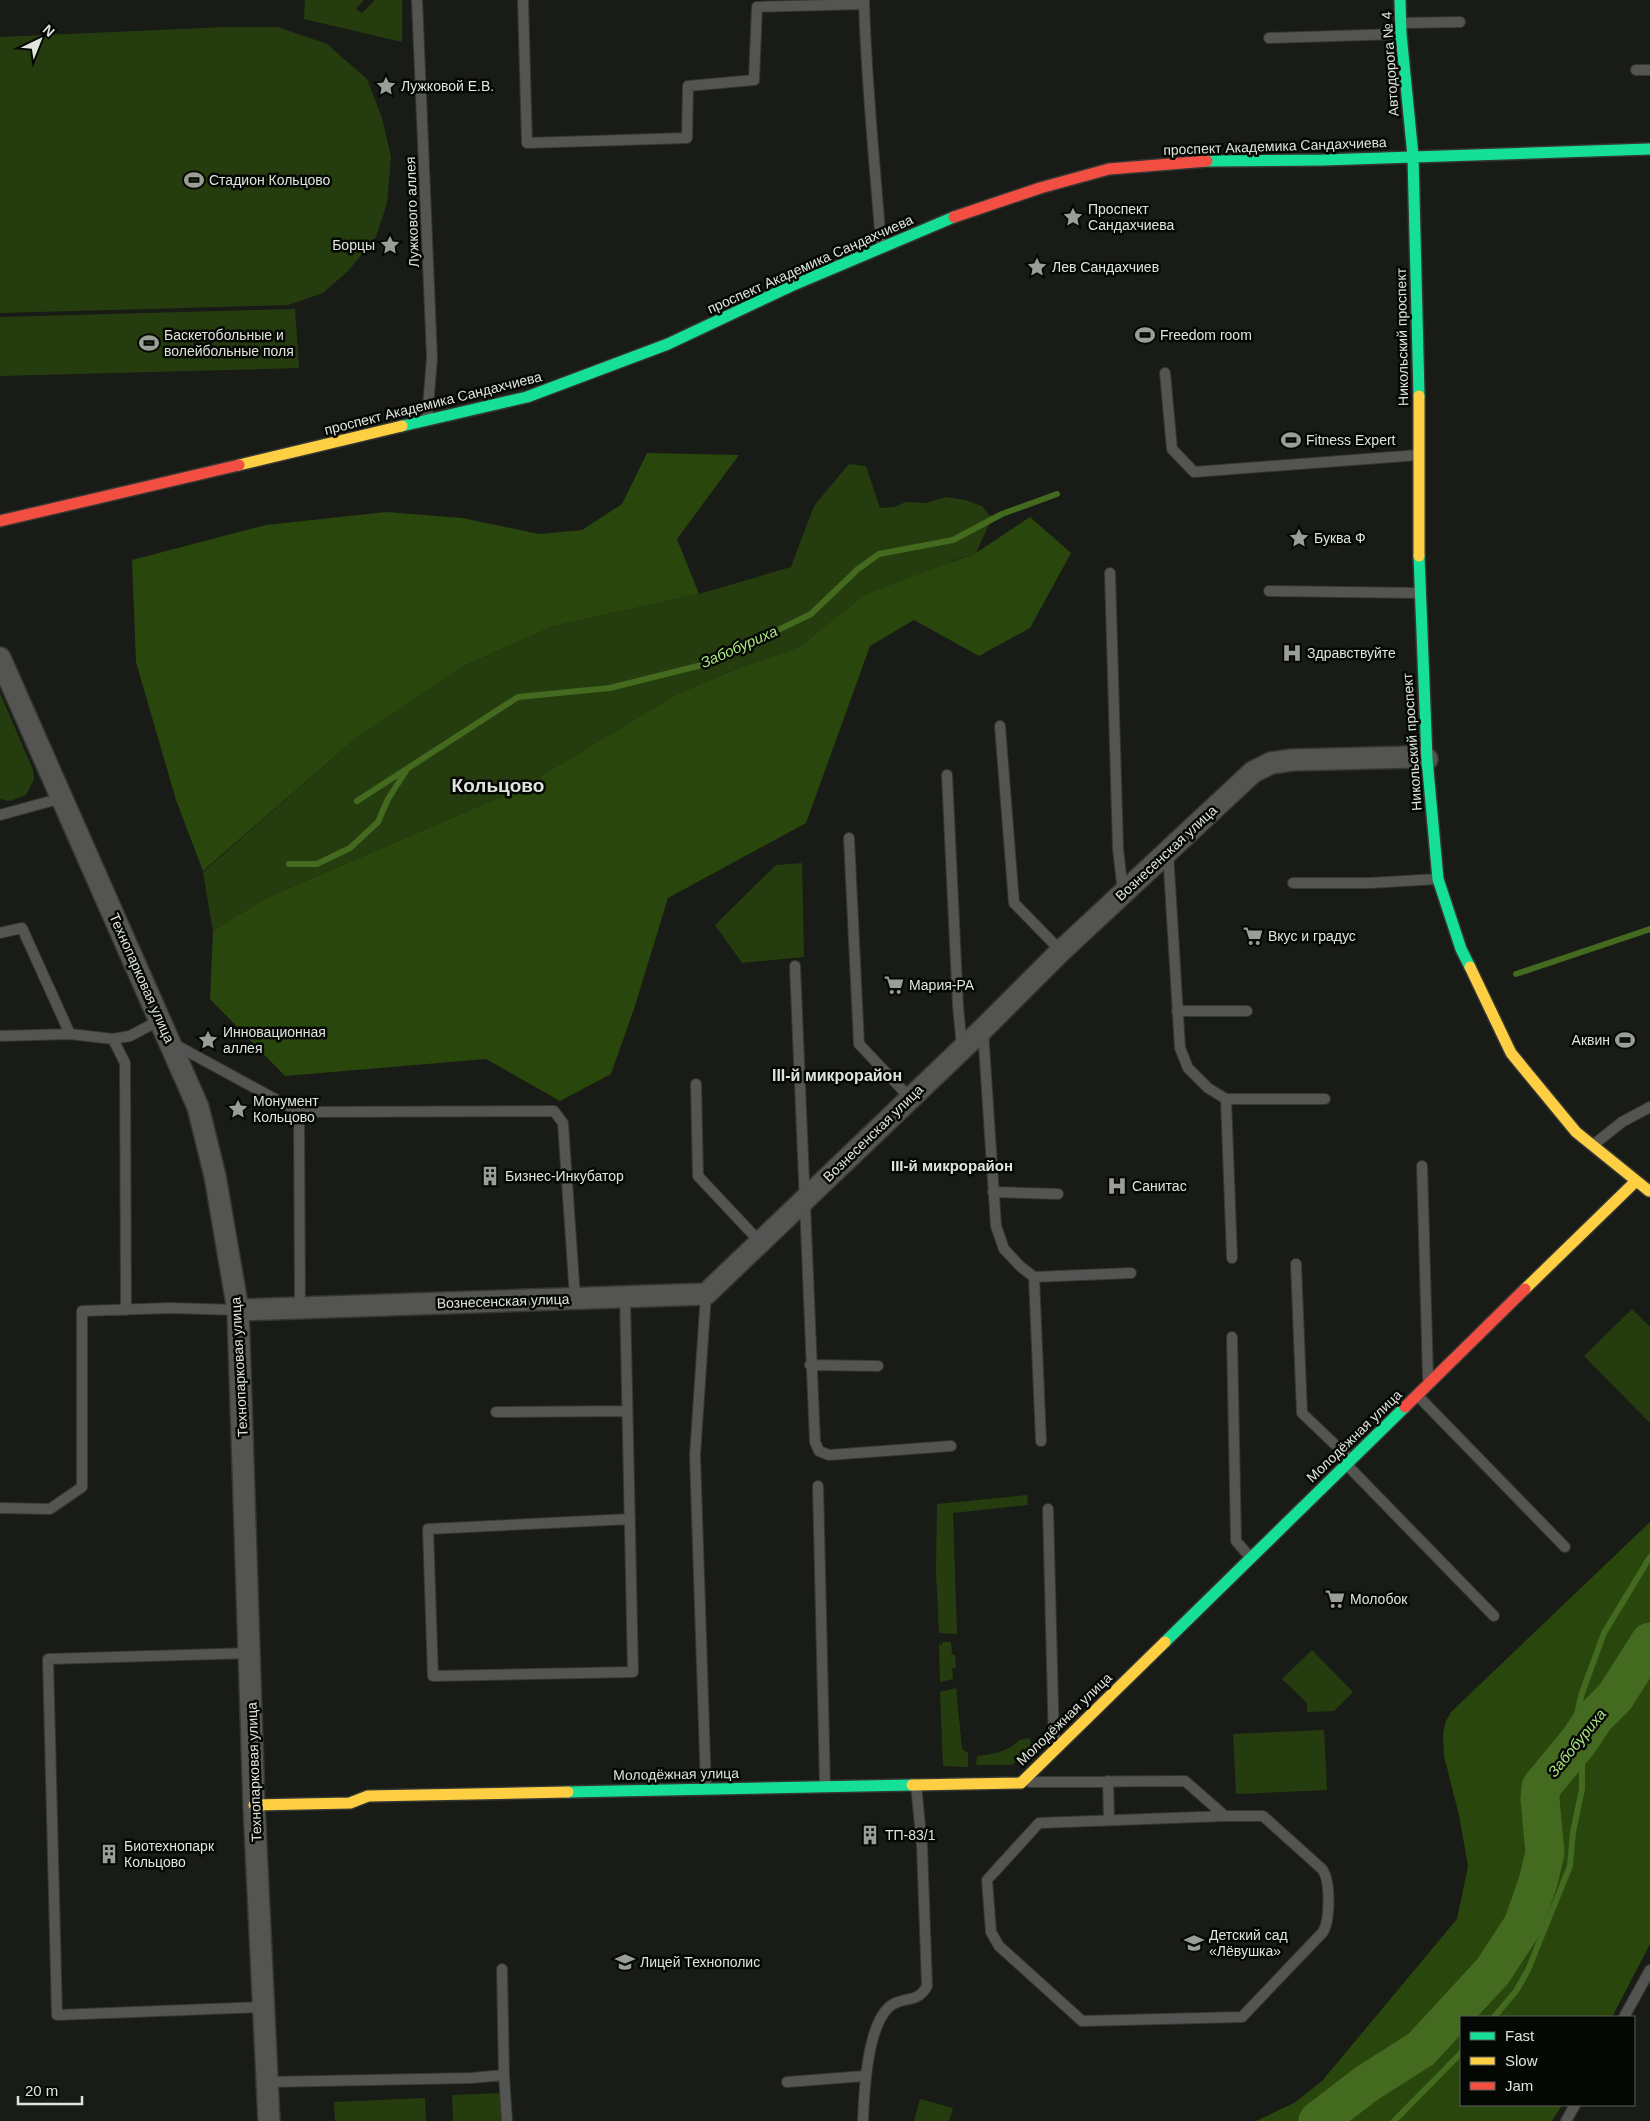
<svg xmlns="http://www.w3.org/2000/svg" width="1650" height="2121" font-family="Arial,sans-serif">
  <style>
    .green { fill: #253d0e }
    .forest { fill: #29460d }
    .lines { fill: none; stroke-linecap: round; stroke-linejoin: round }
    .stream { stroke: #436a1f; stroke-width: 6 }
    .river { stroke: #436a1f; stroke-width: 39 }
    .lane-casing { stroke: #353733; stroke-width: 12 }
    .street-casing { stroke: #353733; stroke-width: 24 }
    .fast-casing { stroke: #353733; stroke-width: 14 }
    .slow-casing { stroke: #353733; stroke-width: 14 }
    .jam-casing { stroke: #353733; stroke-width: 14 }
    .lane { stroke: #545553; stroke-width: 10 }
    .street { stroke: #545553; stroke-width: 21 }
    .fast { stroke: #16e098; stroke-width: 11 }
    .slow { stroke: #ffcf43; stroke-width: 11 }
    .jam { stroke: #f24e42; stroke-width: 11 }
    .labels { text-anchor: middle; stroke-width: 5; stroke-linejoin: round; paint-order: stroke }
    .street-label { font-size: 14px; fill: #dfe4dd; stroke: #050704 }
    .poi-label { font-size: 14px; fill: #dfe4dd; stroke: #050704; text-anchor: start }
    .water-label { font-size: 15px; font-style: italic; fill: #aae77d; stroke: #050704 }
    .neighbourhood-label { font-size: 15px; font-weight: bold; fill: #dfe4dd; stroke: #050704 }
    .quarter-label { font-size: 16px; font-weight: bold; fill: #dfe4dd; stroke: #050704 }
    .district-label { font-size: 19px; font-weight: bold; fill: #dfe4dd; stroke: #050704 }
  </style>
  <rect width="100%" height="100%" fill="#191c16"/>
  <path class="green" d="M305 0H364L356 9 362 13 375 0H402V42L304 19Z
    M226 27H278L327 44 367 79 382 118 391 157 387 203 376 237 348 271 323 293 288 305 0 313V37Z
    M295 309 299 368 0 376V317Z
    M849 464 866 466 880 508 894 507 906 502 926 503 946 497 965 500 982 506 989 515 997 516 998 518 989 524 976 553 953 561 940 570 864 595 799 647 744 666 677 694 521 788 264 899 213 931 203 872 354 740 466 665 554 626 699 594 791 567 814 506Z
    M0 693 33 770 34 779 26 795 10 801 0 799Z
    M802 863 804 957 742 963 715 925 776 865Z
    M1632 1309 1650 1327V1423L1584 1356Z
    M1027 1495 1028 1505 953 1513 957 1634 939 1633 936 1571 937 1504Z
    M942 1642H951L952 1654 955 1655 956 1668H952L953 1679 940 1682 939 1643 942 1646Z
    M1312 1650 1353 1692 1334 1711 1307 1712V1703L1282 1679Z
    M956 1688 962 1749 968 1753V1767L943 1766 940 1692Z
    M1324 1730 1327 1790 1236 1794 1233 1734Z
    M1030 1738 1031 1747 1012 1765H976L977 1756C987 1755 1000 1753 1009 1748 1019 1742 1017 1739 1030 1738Z
    M501 2093 502 2121H453L452 2095Z
    M425 2098 426 2121H335L334 2102Z
    M920 2099 953 2108 949 2121H914Z"/>
  <path class="forest" d="M647 453 739 455 677 539 699 594 554 626 466 665 354 740 203 871 176 800 136 662 132 560 266 525 386 512 462 518 539 534 582 530 622 504Z
    M1030 517 1071 553 1030 628 979 656 914 620 870 646 806 823 668 898 634 1009 611 1074 560 1101 486 1059 285 1076 210 999 213 931 264 899 521 788 677 694 744 666 799 647 864 595 976 553Z
    M1650 1522V1944L1612 2017H1461V2105H1562L1552 2121H1256L1294 2103 1322 2081 1457 1919 1468 1866 1459 1815 1444 1756 1443 1733 1446 1721 1451 1712Z"/>
  <g class="lines">
    <path class="stream" d="M357 801 518 697 610 688 710 663 811 614 858 569 879 554 953 540 1002 514 1057 494
      M289 864H317L350 848 378 822 388 799 406 771
      M1516 974 1650 929
      M1567 1756 1582 1693 1604 1633 1650 1557
      M1494 2017 1516 1991 1528 1970 1570 1866 1573 1832 1582 1789V1759L1588 1728
      M1394 2121 1461 2053"/>
    <path class="river" d="M1318 2121 1366 2084 1421 2049 1493 1971 1523 1925 1538 1882 1545 1853 1540 1799 1541 1787 1579 1741 1595 1717 1615 1697 1650 1642"/>
    <defs>
      <path id="lane" d="M417 0 432 358 427 419
        M523 0 527 143 687 138 688 86 754 80 757 7 864 4
        M864 0C866 82 875 164 881 245
        M1401 23 1460 22
        M1269 38 1400 34
        M1636 70H1650
        M1165 373 1172 449 1194 472 1419 455
        M1110 573 1118 849 1123 892
        M1269 591 1418 593
        M1000 726 1014 903 1061 951
        M947 775 958 1006 962 1048
        M0 815 62 798
        M849 838 859 1044 910 1098
        M1168 852 1180 1048 1188 1068 1208 1088 1226 1099H1325
        M1293 883H1370L1437 879
        M0 933 22 928 70 1034
        M795 966 815 1442 819 1451 829 1455 951 1446
        M1177 1011H1247
        M983 1030 996 1226 1004 1249 1021 1267 1034 1277 1131 1273
        M0 1036 70 1034 113 1039 130 1036 160 1020
        M113 1039 125 1063 126 1310
        M174 1044 299 1112 300 1308
        M696 1084 698 1176 760 1242
        M1226 1099 1232 1258
        M299 1112 554 1111 563 1123 575 1298
        M1593 1145 1622 1122 1650 1107
        M1422 1166 1428 1378
        M993 1192 1058 1194
        M1296 1264 1302 1413 1350 1459
        M1034 1277 1041 1441
        M706 1294 695 1455 706 1788
        M625 1297 633 1672 433 1676 428 1529 630 1519
        M1232 1337 1236 1541 1250 1557
        M810 1365 878 1366
        M1418 1396 1565 1547
        M496 1412 627 1411
        M1347 1465 1494 1616
        M818 1486 825 1786
        M0 1508 50 1509 82 1487V1311L170 1308 238 1310
        M1048 1509 1054 1743
        M251 1653 48 1659 57 2015 264 2007
        M1108 1781 1109 1819
        M1030 1782 1185 1781 1225 1816H1263L1322 1869C1331 1881 1330 1920 1323 1932L1242 2017 1082 2021 999 1946 991 1932 987 1880 1039 1823 1225 1816
        M502 1969 504 2075
        M1624 2017 1650 1970
        M268 2082 471 2078 504 2075 507 2121
        M787 2082 865 2076
        M863 2121C864 2092 867 2027 889 2007 903 1995 917 2005 927 1986L922 1846 916 1785
        M1566 2121 1575 2105"/>
      <path id="street" d="M0 658 198 1107 215 1176 238 1310 254 1805 269 2121
        M238 1310 706 1294 983 1029 1061 951 1253 772 1271 763 1292 760 1411 757 1427 759"/>
      <path id="fast" d="M1400 0 1401 34 1413 156 1419 396
        M1207 161 1323 160 1650 149
        M402 426 527 397 668 344 791 286 954 217
        M1419 556 1427 759 1438 879 1461 949 1470 967
        M1165 1642 1405 1407
        M568 1792 912 1785"/>
      <path id="slow" d="M1419 396V556
        M239 465 402 426
        M1470 967 1511 1053 1576 1132 1649 1191
        M1525 1289 1635 1182
        M912 1785 1021 1783 1165 1642
        M254 1805 350 1803 368 1796 568 1792"/>
      <path id="jam" d="M954 217 1040 188 1109 169 1207 161
        M0 521 239 465
        M1405 1407 1525 1289"/>
    </defs>
    <use href="#lane" class="lane-casing"/>
    <use href="#street" class="street-casing"/>
    <use href="#fast" class="fast-casing"/>
    <use href="#slow" class="slow-casing"/>
    <use href="#jam" class="jam-casing"/>
    <use href="#lane" class="lane"/>
    <use href="#street" class="street"/>
    <use href="#fast" class="fast"/>
    <use href="#slow" class="slow"/>
    <use href="#jam" class="jam"/>
  </g>
  <defs>
    <symbol id="sight-bare" viewBox="-9 -9 18 18"><path d="M0-6L1.8-2.2L6-1.7L2.9 1.2L3.7 5.4L0 3.3L-3.7 5.4L-2.9 1.2L-6-1.7L-1.8-2.2Z" fill="#9a9e97" stroke="#050704" stroke-width="2.5" paint-order="stroke"/></symbol>
    <symbol id="stadium-bare" viewBox="-9 -9 18 18"><path d="M0-5a6.5 5 0 1 0 0 10a6.5 5 0 1 0 0-10ZM-3.5-1.8h7v3.6h-7Z" fill="#9a9e97" stroke="#050704" stroke-width="2.5" paint-order="stroke"/></symbol>
    <symbol id="hospital-bare" viewBox="-9 -9 18 18"><path d="M-5-5h3v3.5h4V-5h3V5h-3V1.5h-4V5h-3Z" fill="#9a9e97" stroke="#050704" stroke-width="2.5" paint-order="stroke"/></symbol>
    <symbol id="supermarket-bare" viewBox="-9 -9 18 18"><path d="M-6-5.5h2.5l.6 2H6L4.5 2H-2.5L-4.4-4H-6ZM-1.5 3.2a1.3 1.3 0 1 0 .1 0ZM3 3.2a1.3 1.3 0 1 0 .1 0Z" fill="#9a9e97" stroke="#050704" stroke-width="2.5" paint-order="stroke"/></symbol>
    <symbol id="building-bare" viewBox="-9 -9 18 18"><path d="M-4-6H4V6H1V3H-1V6H-4ZM-2.5-4.3h1.7v1.8h-1.7ZM.8-4.3h1.7v1.8H.8ZM-2.5-1h1.7V.8h-1.7ZM.8-1h1.7V.8H.8Z" fill="#9a9e97" stroke="#050704" stroke-width="2.5" paint-order="stroke"/></symbol>
    <symbol id="school-bare" viewBox="-9 -9 18 18"><path d="M0-5L7-2L0 1L-7-2ZM-4 1L0 2.5L4 1V4Q0 6-4 4Z" fill="#9a9e97" stroke="#050704" stroke-width="2.5" paint-order="stroke"/></symbol>
  </defs>
  <g fill-rule="evenodd">
    <use href="#sight-bare" x="372" y="72" width="28" height="28"/>
    <use href="#stadium-bare" x="180" y="166" width="28" height="28"/>
    <use href="#sight-bare" x="1059" y="203" width="28" height="28"/>
    <use href="#sight-bare" x="376" y="231" width="28" height="28"/>
    <use href="#sight-bare" x="1023" y="253" width="28" height="28"/>
    <use href="#stadium-bare" x="1131" y="321" width="28" height="28"/>
    <use href="#stadium-bare" x="135" y="329" width="28" height="28"/>
    <use href="#stadium-bare" x="1277" y="426" width="28" height="28"/>
    <use href="#sight-bare" x="1285" y="524" width="28" height="28"/>
    <use href="#hospital-bare" x="1278" y="639" width="28" height="28"/>
    <use href="#supermarket-bare" x="1239" y="922" width="28" height="28"/>
    <use href="#supermarket-bare" x="880" y="971" width="28" height="28"/>
    <use href="#sight-bare" x="194" y="1026" width="28" height="28"/>
    <use href="#stadium-bare" x="1611" y="1026" width="28" height="28"/>
    <use href="#sight-bare" x="224" y="1095" width="28" height="28"/>
    <use href="#building-bare" x="476" y="1162" width="28" height="28"/>
    <use href="#hospital-bare" x="1103" y="1172" width="28" height="28"/>
    <use href="#supermarket-bare" x="1321" y="1585" width="28" height="28"/>
    <use href="#building-bare" x="856" y="1821" width="28" height="28"/>
    <use href="#building-bare" x="95" y="1840" width="28" height="28"/>
    <use href="#school-bare" x="1180" y="1929" width="28" height="28"/>
    <use href="#school-bare" x="611" y="1948" width="28" height="28"/>
  </g>
  <g class="labels">
    <g class="street-label">
      <text transform="translate(1390 64) rotate(-94)" y="5">Автодорога № 4</text>
      <text transform="translate(1275 146) rotate(-2)" y="5">проспект Академика Сандахчиева</text>
      <text transform="translate(412 212) rotate(-92)" y="5">Лужкового аллея</text>
      <text transform="translate(810 264) rotate(-24)" y="5">проспект Академика Сандахчиева</text>
      <text transform="translate(1402 337) rotate(-91)" y="5">Никольский проспект</text>
      <text transform="translate(433 403) rotate(-14)" y="5">проспект Академика Сандахчиева</text>
      <text transform="translate(1412 742) rotate(-94)" y="5">Никольский проспект</text>
      <text transform="translate(1166 853) rotate(-43)" y="5">Вознесенская улица</text>
      <text transform="translate(142 978) rotate(66)" y="5">Технопарковая улица</text>
      <text transform="translate(873 1133) rotate(-44)" y="5">Вознесенская улица</text>
      <text transform="translate(503 1301) rotate(-2)" y="5">Вознесенская улица</text>
      <text transform="translate(239 1367) rotate(-93)" y="5">Технопарковая улица</text>
      <text transform="translate(1354 1436) rotate(-44)" y="5">Молодёжная улица</text>
      <text transform="translate(1064 1719) rotate(-44)" y="5">Молодёжная улица</text>
      <text transform="translate(254 1772) rotate(-92)" y="5">Технопарковая улица</text>
      <text transform="translate(676 1774) rotate(-1)" y="5">Молодёжная улица</text>
    </g>
    <g class="poi-label">
      <text x="401" y="91">Лужковой Е.В.</text>
      <text x="209" y="185">Стадион Кольцово</text>
      <text x="1088" y="214">Проспект<tspan x="1088" dy="16">Сандахчиева</tspan></text>
      <text x="375" y="250" text-anchor="end">Борцы</text>
      <text x="1052" y="272">Лев Сандахчиев</text>
      <text x="164" y="340">Баскетобольные и<tspan x="164" dy="16">волейбольные поля</tspan></text>
      <text x="1160" y="340">Freedom room</text>
      <text x="1306" y="445">Fitness Expert</text>
      <text x="1314" y="543">Буква Ф</text>
      <text x="1307" y="658">Здравствуйте</text>
      <text x="1268" y="941">Вкус и градус</text>
      <text x="909" y="990">Мария-РА</text>
      <text x="223" y="1037">Инновационная<tspan x="223" dy="16">аллея</tspan></text>
      <text x="1610" y="1045" text-anchor="end">Аквин</text>
      <text x="253" y="1106">Монумент<tspan x="253" dy="16">Кольцово</tspan></text>
      <text x="505" y="1181">Бизнес-Инкубатор</text>
      <text x="1132" y="1191">Санитас</text>
      <text x="1350" y="1604">Молобок</text>
      <text x="885" y="1840">ТП-83/1</text>
      <text x="124" y="1851">Биотехнопарк<tspan x="124" dy="16">Кольцово</tspan></text>
      <text x="1209" y="1940">Детский сад<tspan x="1209" dy="16">«Лёвушка»</tspan></text>
      <text x="640" y="1967">Лицей Технополис</text>
    </g>
    <g class="water-label">
      <text transform="translate(739 647) rotate(-24)" y="5">Забобуриха</text>
      <text transform="translate(1577 1743) rotate(-51)" y="5">Забобуриха</text>
    </g>
    <g class="neighbourhood-label">
      <text x="952" y="1171">III-й микрорайон</text>
    </g>
    <g class="quarter-label">
      <text x="837" y="1081">III-й микрорайон</text>
    </g>
    <g class="district-label">
      <text x="498" y="792">Кольцово</text>
    </g>
  </g>
  <rect x="1460" y="2016" width="175" height="90" fill="#050704" stroke="#5c5f5b"/>
  <rect x="1470" y="2032" width="25" height="8" fill="#16e098" stroke="#5c5f5b"/>
  <text x="1505" y="2041" font-size="15" fill="#dfe4dd">Fast</text>
  <rect x="1470" y="2057" width="25" height="8" fill="#ffcf43" stroke="#5c5f5b"/>
  <text x="1505" y="2066" font-size="15" fill="#dfe4dd">Slow</text>
  <rect x="1470" y="2082" width="25" height="8" fill="#f24e42" stroke="#5c5f5b"/>
  <text x="1505" y="2091" font-size="15" fill="#dfe4dd">Jam</text>
  <g transform="translate(40 40) rotate(43)" stroke="#050704" stroke-width="4" paint-order="stroke">
  <path d="M0-4L9 19L0 12L-9 19Z" fill="#dfe4dd"/>
  <text y="-8" font-size="14" font-weight="bold" text-anchor="middle" fill="#dfe4dd">N</text>
  </g>
  <path d="M18 2096v8h64v-8" fill="none" stroke="#dfe4dd" stroke-width="2.5"/>
  <text x="25" y="2096" font-size="15" fill="#dfe4dd" stroke="#050704" stroke-width="4" paint-order="stroke">20 m</text>
</svg>
